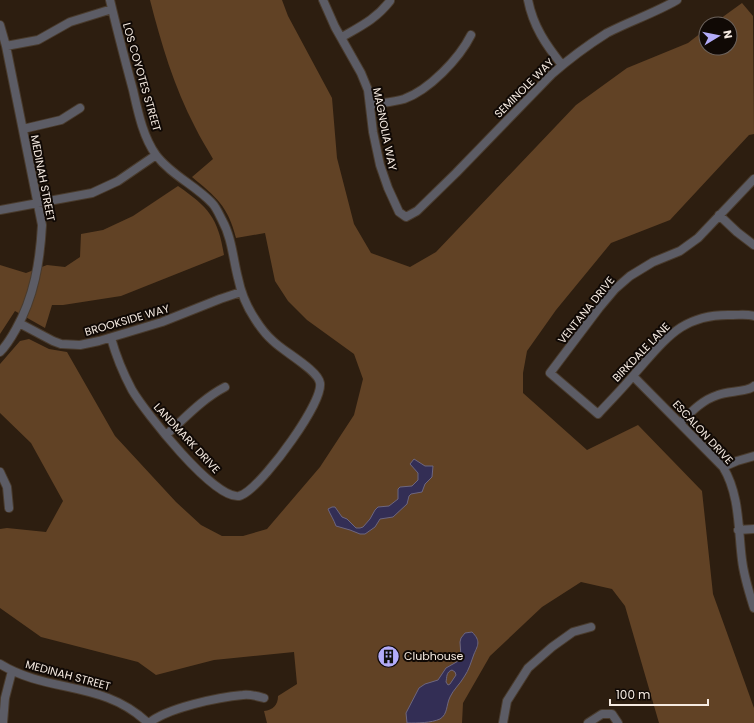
<svg xmlns="http://www.w3.org/2000/svg" width="754" height="723" font-family="Poppins,sans-serif">
  <style>
    .green { fill: #614225 }
    .water { fill: #332e55; stroke: #6d667f; fill-rule: evenodd }
    .lines { fill: none; stroke-linecap: round; stroke-linejoin: round }
    .street-casing { stroke: #493b2d; stroke-width: 10 }
    .street { stroke: #5c5c65; stroke-width: 8 }
    .labels { text-anchor: middle; stroke-width: 4; stroke-linejoin: round; paint-order: stroke }
    .street-label { font-size: 11px; fill: #f5eae1; stroke: #100905 }
    .poi-label { font-size: 11px; fill: #f5eae1; stroke: #100905; text-anchor: start }
  </style>
  <rect width="100%" height="100%" fill="#2d1e10"/>
  <path class="green" d="M150 0H282L288 16 332 98 337 158 354 224 371 253 410 267 436 252 576 105 627 68 688 43 706 29V48H730V24H713L742 3 753 16 754 134 749 135 670 220 611 243 556 310 527 351 523 373V393L587 450 638 425 702 491 713 594 754 708V723H659L625 606 612 589 581 582 542 607 490 656 463 703 462 723H267L264 711C273 710 278 705 278 696L297 684 294 652 214 660 156 675 138 662 41 637 0 608V529L7 528 46 532 63 501 31 443 0 413V364L20 341 29 339 49 349 67 352 115 436 176 502 201 525 222 536H243L267 529 320 467 354 415 363 379 354 354 307 320 288 301 275 281 265 233 236 238C228 206 216 197 192 177L213 159C207 148 200 138 195 127 174 87 161 43 150 0Z
    M178 186C208 207 218 217 224 255L121 296 63 305H52L45 328 15 311 0 334V265L26 273 47 265 65 267 80 257 81 234 103 230 133 216Z"/>
  <path class="water" d="M414 459 425 466H433L432 477 425 484 422 492 411 494 409 496 407 504 393 517 380 519 375 527 365 534H360L350 530 336 526C334 520 330 514 328 509L332 507H335L342 517 347 519 356 528H360L363 527 370 519 375 510 378 507 389 506 398 499V489L400 487 412 486 418 480V473L410 464Z
    M472 632C481 641 478 645 474 654 471 662 469 670 464 677 460 684 453 690 450 697 446 705 448 714 440 719 431 723 418 723 407 723L406 713 419 688 425 684 438 680 446 668 460 660 461 657 460 642 461 638 465 633ZM452 670 455 672 456 675 450 684 448 685 446 682C447 677 446 672 452 670Z"/>
  <g class="lines">
    <defs>
      <path id="street" d="M110 0C117 30 125 60 133 90 138 112 143 137 156 155 171 175 195 185 212 203 216 207 219 214 222 220 232 238 233 259 238 278 241 293 247 307 255 319 260 327 266 335 273 341 284 352 318 370 320 383 322 396 299 430 292 440 283 453 253 493 239 496 214 500 145 412 132 390 123 373 116 356 111 338
        M323 0 335 27 361 73 368 90 373 132 380 165 388 188 399 212 406 217 417 211 456 173 552 74C569 59 588 45 607 33 630 21 655 13 677 0
        M528 0C533 26 546 45 562 65
        M0 25 6 46 42 225C40 262 34 297 16 329 11 338 7 345 0 352
        M342 37C361 26 376 19 390 1
        M6 46 38 40 70 22 112 9
        M370 105C381 103 394 102 404 99 429 90 459 59 471 35
        M23 129 61 120 80 108
        M754 179 698 238 680 251 653 262 630 276 615 289 599 308 550 373 598 414C611 400 625 386 637 371 667 337 684 313 733 315 740 315 747 314 754 316
        M0 210 92 193 118 181 156 155
        M719 215 737 232 754 245
        M19 323 53 341 61 344 80 345 99 341 162 322 220 299 241 292
        M633 376 723 467C740 495 738 529 742 560 744 577 749 592 754 608
        M680 423C691 412 702 400 718 395 727 391 748 392 754 386
        M166 435C185 418 202 399 225 387
        M723 467 737 461 754 456
        M0 472 7 487 9 508
        M738 530 754 529
        M0 664C49 694 103 680 148 723
        M3 723 5 698 12 671
        M149 723C167 708 219 697 243 695 250 694 257 696 264 698
        M503 723 507 701 528 668 552 647 573 632 591 627
        M588 723 602 714H612L618 723"/>
    </defs>
    <use href="#street" class="street-casing"/>
    <use href="#street" class="street"/>
  </g>
  <defs>
    <symbol id="building-disc" viewBox="-11 -11 22 22"><circle r="9.5" fill="#b3acf9" stroke="#100905"/><path d="M-4-6H4V6H1V3H-1V6H-4ZM-2.5-4.3h1.7v1.8h-1.7ZM.8-4.3h1.7v1.8H.8ZM-2.5-1h1.7V.8h-1.7ZM.8-1h1.7V.8H.8Z" fill="#111"/></symbol>
  </defs>
  <g fill-rule="evenodd">
    <use href="#building-disc" x="376" y="644" width="25" height="25"/>
  </g>
  <g class="labels">
    <g class="street-label">
      <text transform="translate(142 77) rotate(74)" y="4">LOS COYOTES STREET</text>
      <text transform="translate(524 88) rotate(-45)" y="4">SEMINOLE WAY</text>
      <text transform="translate(385 129) rotate(79)" y="4">MAGNOLIA WAY</text>
      <text transform="translate(43 178) rotate(79)" y="4">MEDINAH STREET</text>
      <text transform="translate(586 310) rotate(-51)" y="4">VENTANA DRIVE</text>
      <text transform="translate(127 320) rotate(-16)" y="4">BROOKSIDE WAY</text>
      <text transform="translate(641 352) rotate(-46)" y="4">BIRKDALE LANE</text>
      <text transform="translate(703 432) rotate(47)" y="4">ESCALON DRIVE</text>
      <text transform="translate(187 438) rotate(47)" y="4">LANDMARK DRIVE</text>
      <text transform="translate(68 675) rotate(15)" y="4">MEDINAH STREET</text>
    </g>
    <g class="poi-label">
      <text x="404" y="660">Clubhouse</text>
    </g>
  </g>
  <g transform="translate(718 36) rotate(80)"><circle r="19" fill="#100905" stroke="#6c635d"/>
  <path d="M0-3L7 15L0 10L-7 15Z" fill="#b3acf9"/>
  <text y="-6" font-size="11" font-weight="bold" text-anchor="middle" fill="#f5eae1">N</text>
  </g>
  <path d="M610 699v6h98v-6" fill="none" stroke="#f5eae1" stroke-width="2"/>
  <text x="616" y="699" font-size="12" fill="#f5eae1" stroke="#100905" stroke-width="3" paint-order="stroke">100 m</text>
</svg>
